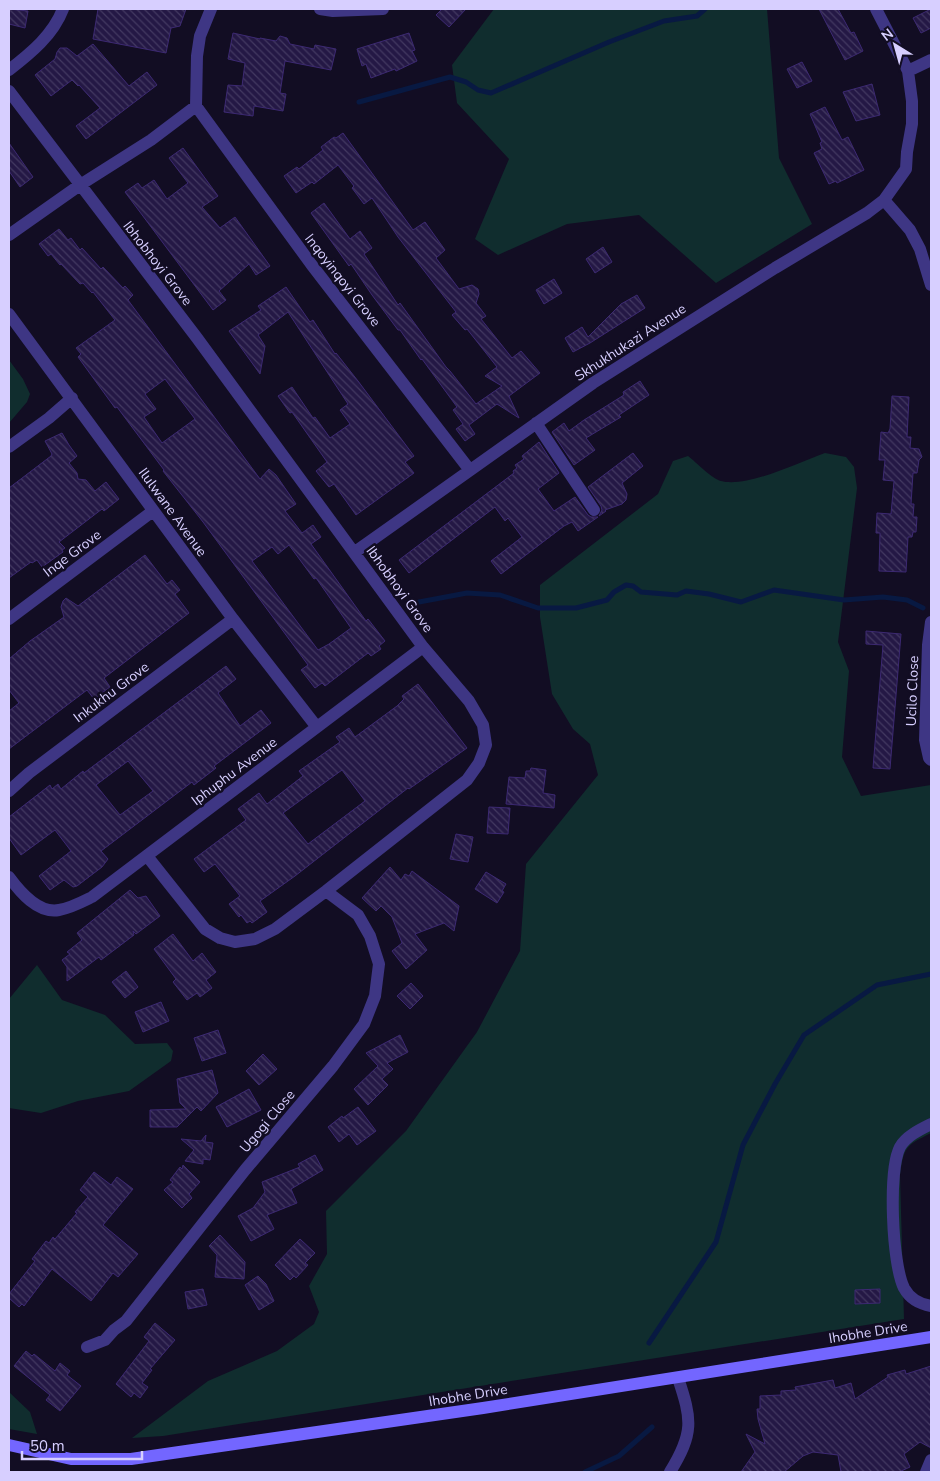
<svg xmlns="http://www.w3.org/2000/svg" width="940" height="1481" font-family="'Nunito Sans',sans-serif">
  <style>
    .green { fill: #102d2e }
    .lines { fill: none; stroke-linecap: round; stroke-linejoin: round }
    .stream { stroke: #081942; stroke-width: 5 }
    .building { fill: url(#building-back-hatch); stroke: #3c2972; fill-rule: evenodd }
    .street { stroke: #3e3684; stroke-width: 12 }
    .secondary { stroke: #7366ff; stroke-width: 12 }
    .labels { text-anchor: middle; stroke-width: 5; stroke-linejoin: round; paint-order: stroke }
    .street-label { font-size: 14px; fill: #d7cfff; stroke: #120d23 }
  </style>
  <defs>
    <pattern id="building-back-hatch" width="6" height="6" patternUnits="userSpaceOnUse" patternTransform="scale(1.25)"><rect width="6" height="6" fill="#241845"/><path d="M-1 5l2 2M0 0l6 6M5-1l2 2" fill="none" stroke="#433961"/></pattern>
  </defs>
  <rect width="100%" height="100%" fill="#120d23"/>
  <path class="green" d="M494 9H767L779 158 812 224 716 283 639 215 567 224 498 255 475 239 509 159 457 103 452 65Z
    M9 360 23 379 30 394 27 402 9 423Z
    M825 453 846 457 854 467 857 488 838 642 849 671 842 757 861 796 931 785V1133C905 1146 904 1147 900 1175L904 1319 163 1436 132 1438 208 1381 277 1351 314 1324 319 1312 309 1286 327 1254 326 1211 406 1131 477 1032 520 951 526 864 598 775 590 744 573 729 552 694 540 617V585L658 494 673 461 688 456C696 462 712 479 721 481 747 488 800 462 825 453Z
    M37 965 62 1000 105 1015 135 1044 167 1043 173 1051 171 1061 129 1091 78 1101 41 1113 9 1108V999Z
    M9 1392 30 1412 37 1434 9 1429Z"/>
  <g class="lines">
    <path class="stream" d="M359 102 450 77 466 82 478 90 491 93 609 42 664 21 697 16 705 9
      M419 602 467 593 500 595 538 608H576L607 600 614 592 626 585 633 586 641 592 677 595 686 591 709 594 741 602 774 590 844 600 883 597 907 600 923 608
      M649 1343 716 1242 743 1145 775 1084 804 1035 877 985 931 974
      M585 1472 619 1456 652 1427"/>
  </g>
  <path class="building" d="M9 9 28 11 25 28 9 24Z
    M98 9H186L180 26 171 28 166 53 93 39Z
    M442 9H466L449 27 436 15Z
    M819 9H838L851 33 854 32 863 51 845 60Z
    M931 9V28L921 33 913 18Z
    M233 33 260 39V38L276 41 280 36 287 38 290 44 314 49 315 45 336 49 331 70 285 61 280 93 286 94 283 111 254 106 253 116 224 112 228 85 242 86 245 63 228 59Z
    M409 33 415 50 412 51 417 61 396 71 395 69 371 78 366 64 362 66 357 49Z
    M93 44 129 86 147 72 157 85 86 139 76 126 100 108 79 85 78 86 72 80 51 96 35 75 55 59 57 52 60 48H67L77 56Z
    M802 62 812 81 797 88 787 69Z
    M872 84 880 115 856 121 843 92Z
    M825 107 842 140 848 137 864 170 837 183 836 181 829 184 814 153 822 149 820 143 822 142 810 114Z
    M343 133 413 230 425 222 445 250 436 258 459 289 472 285 478 289 479 294 476 303 486 316 481 319 512 358 521 351 540 373 509 396 519 418 497 404 469 425 475 434 465 441 456 429 463 424 453 410 457 407 422 359 421 360 400 330H398L372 295 351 264 349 266 311 213 324 203 350 239 360 231 372 248 364 254 398 305 400 303 446 367 450 371 476 404 502 386 485 376 497 367 467 329 465 330 452 315 456 312 398 237 372 198 364 204 352 188 354 186 338 165 314 184 312 182 296 193 284 176 297 167 299 169 323 150 321 147 334 137 336 138Z
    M9 143 33 177 20 187 9 171Z
    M183 148 218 196 202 207 220 228 235 217 270 266 256 275 249 264 219 291 226 300 213 310 125 192 138 183 142 188 154 180 167 199 188 183 169 158Z
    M59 229 68 240 71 238 80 250 82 248 101 269 103 267 123 288 125 286 133 295 128 300 260 479 269 469 276 475 296 504 285 511 302 533 313 525 321 537 311 544 366 621 368 619 385 641 379 646 381 649 371 656 368 653 325 686 322 683 315 688 301 670 308 665 203 522 163 471 164 470 117 407 115 408 78 357 81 354 76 348 115 320 93 292 92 293 83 283 80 284 61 264 60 265 51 254 48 256 39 244ZM165 379 195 419 162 443 144 417 156 409 145 394ZM289 545 314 579 316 578 351 628 329 644 318 650 252 561 272 547 278 554Z
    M603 247 612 262 595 273 586 259Z
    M554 279 562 293 544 304 536 290Z
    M286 287 310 322 313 320 335 354 336 353 358 381 414 456 405 462 414 473 356 515 334 484 329 487 316 471 327 462 292 412 290 413 278 396 292 387 313 418 315 417 330 438 350 424 340 410 348 404 288 312 258 335 265 346 260 374 229 331 261 310 258 306Z
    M637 295 645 308 590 343 573 352 565 338 582 327 588 337 621 304Z
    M640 381 649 395 619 415 621 417 586 438 595 450 574 465 552 432 564 423 569 431 584 420 624 395 623 392Z
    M892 396 909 397 907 437H911L910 448 919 449 922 457 919 460 917 473H913L911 504H914L913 517H917L916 532H913L912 537H908L906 572 879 571 880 533H876L877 513 891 514 894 481 883 480 885 460H879L881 432 888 433 890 429Z
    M62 433 69 445 77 456 69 463 77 473 78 479 86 480 95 491 106 482 119 499 104 511 102 509 59 542 65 548 62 550 63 552 42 567 37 560 32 563 31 562 9 578V488L51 456 52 454 45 441Z
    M539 442 559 473 538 489 554 511 575 497 588 515 591 517H598L578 531 572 522 564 526 501 574 491 561 522 537 508 518 505 521 495 507 409 573 399 560 514 473 513 471 517 468 515 465 524 459 522 456Z
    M633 453 643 466 622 483 627 494 626 500 622 504 605 510 606 511 599 516 602 510 601 506 588 487Z
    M145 555 167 584 172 580 180 590 175 594 189 613 104 678 110 687 94 699 87 690 9 749V711L19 703 9 690V659L30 641 64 617 61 607 63 601 66 598 78 606Z
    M866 631 901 634 890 769 873 768 883 645 866 644Z
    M226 666 236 679 218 693 240 726 261 710 271 723 214 766 216 768 194 785 192 782 101 851 108 859 102 867 77 886 73 887 64 880 50 890 39 876 71 851 55 830 21 855 9 838V817L50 785 52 789 58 784 61 789 83 771 84 773ZM128 761 153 791 120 815 96 785Z
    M418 684 467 748 409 789 408 788 295 876 260 901 267 912 252 923 250 921 247 923 241 915 239 917 229 904 240 896 215 864 204 872 194 859 246 820 238 809 259 793 267 804 303 776 299 771 340 742 336 737 349 728 355 737 397 706 404 699 402 696ZM342 770 365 801 308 844 283 813Z
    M531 768 546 770 543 793 555 795 554 808 506 804 509 777 525 778 526 771H530Z
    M489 807 510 808 508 834 487 833Z
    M456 834 473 837 468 862 450 859Z
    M390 867 401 880 405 874 409 876 412 871 459 906 454 931 444 923 415 934 427 950 406 969 392 951 402 943 392 917 381 906 376 911 362 898Z
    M486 872 506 884 502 891 504 892 497 903 475 889Z
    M130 890 138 898 146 896 160 916 136 934 133 931 134 935 101 960 99 957 67 981V967L62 960 70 954 67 952 82 940 77 933Z
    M173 934 193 961 202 953 216 972 206 980 212 988 200 997 197 993 187 1000 173 982 176 979 154 949Z
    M126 971 138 987 125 998 112 982Z
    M411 983 423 996 410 1009 397 996Z
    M161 1002 169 1021 143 1032 135 1012Z
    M218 1030 226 1053 202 1061 194 1038Z
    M400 1035 408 1052 387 1063 393 1069 382 1079 388 1085 368 1105 354 1089 378 1066 366 1053Z
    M263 1054 277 1069 259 1085 246 1071Z
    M212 1070 218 1093 201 1111 197 1107 177 1127H150V1110L186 1109 180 1103 177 1079Z
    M249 1089 261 1110 227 1127 216 1107Z
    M358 1107 376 1131 357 1145 349 1134 339 1142 328 1127 342 1116 343 1118Z
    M206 1135 205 1142 213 1143 210 1160 203 1159V1164L185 1161 194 1150 181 1139 201 1141Z
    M315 1155 323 1170 291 1189 297 1203 267 1215 274 1229 251 1241 238 1216 253 1208 265 1192 262 1182 300 1167 298 1164Z
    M183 1165 200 1182 189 1194 192 1198 182 1208 164 1190 173 1182 170 1180 180 1167 182 1169Z
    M94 1172 111 1185 117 1177 133 1189 103 1225 138 1254 118 1277 113 1273 91 1301 52 1269 24 1306 22 1304 19 1307 9 1298V1294L28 1270 35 1261 32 1259 46 1241 49 1243 53 1237 55 1239 77 1213 75 1212 88 1197 80 1190Z
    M220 1235 245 1262 244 1279 215 1277 217 1255 209 1246Z
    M300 1239 315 1253 305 1263 308 1265 296 1278 294 1276 290 1280 275 1265Z
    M258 1276 266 1284 274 1301 259 1310 245 1285Z
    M203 1289 207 1305 188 1309 185 1292Z
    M880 1289V1303L855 1304V1290Z
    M155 1323 175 1340 150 1369 152 1370 142 1383 148 1387 140 1398 134 1393 131 1397 116 1384 149 1341 144 1337Z
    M26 1351 32 1356 34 1354 55 1371 60 1363 70 1371 67 1375 81 1386 60 1411 46 1400 50 1395 14 1366Z
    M931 1366V1448L920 1442 904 1454 910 1467 899 1472H841L838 1455 813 1452 803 1456 784 1472H741L755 1452 746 1434 765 1444 758 1419 757 1409H760V1396L781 1395V1391L796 1390 795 1387 833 1380 835 1388 851 1383 855 1399 888 1377 887 1375 905 1370 906 1374Z"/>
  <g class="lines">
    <path class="street" d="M320 9 333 11 383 9
      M9 70C31 53 53 35 63 9
      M908 71 931 60
      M9 91 197 338 423 647 469 701 483 725 486 745 479 763 467 780 326 891 275 929 255 939 235 942 220 938 205 929 147 856
      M196 106 311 264 469 469
      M884 200 910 230 920 249 931 285
      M9 235 80 185 151 140 196 106 197 56 200 36 211 9
      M9 314 233 619 316 726
      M536 423 594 510
      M9 447 49 418 72 398
      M355 552 593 383 775 268 867 213 884 200 906 169 907 152 912 124V101L908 71 876 9
      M9 619 153 511
      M931 622 928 645 925 740 929 758 931 760
      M9 791 29 773 233 619
      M9 877C20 892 38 914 59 910 71 908 82 902 92 897L423 647
      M931 1124C921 1129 906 1136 900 1147 888 1170 892 1264 904 1288 910 1299 919 1304 931 1306
      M87 1347 105 1340 114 1330 126 1321 245 1170 333 1066 364 1024 375 996 379 964 370 936 358 915 326 891
      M670 1472C694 1433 692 1420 678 1378
      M926 1472 931 1460"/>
    <path class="secondary" d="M9 1445 71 1459H131L483 1408 931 1337"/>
  </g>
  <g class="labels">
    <g class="street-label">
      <text transform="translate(158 263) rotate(52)" y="5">Ibhobhoyi Grove</text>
      <text transform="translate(343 280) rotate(52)" y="5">Inqoyinqoyi Grove</text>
      <text transform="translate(630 342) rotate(-33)" y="5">Skhukhukazi Avenue</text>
      <text transform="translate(173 512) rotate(54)" y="5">Ilulwane Avenue</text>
      <text transform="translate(72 553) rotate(-37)" y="5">Inqe Grove</text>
      <text transform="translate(400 589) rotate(54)" y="5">Ibhobhoyi Grove</text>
      <text transform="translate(912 691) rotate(-88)" y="5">Ucilo Close</text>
      <text transform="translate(111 692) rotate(-37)" y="5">Inkukhu Grove</text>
      <text transform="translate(234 771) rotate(-37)" y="5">Iphuphu Avenue</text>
      <text transform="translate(267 1121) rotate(-50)" y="5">Ugogi Close</text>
      <text transform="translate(868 1332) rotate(-9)" y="5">Ihobhe Drive</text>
      <text transform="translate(468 1395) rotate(-9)" y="5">Ihobhe Drive</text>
    </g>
  </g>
  <rect width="940" height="1481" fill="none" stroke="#d7cfff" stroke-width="20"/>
  <g transform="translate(895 45) rotate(323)" stroke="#120d23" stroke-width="4" paint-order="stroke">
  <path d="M0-4L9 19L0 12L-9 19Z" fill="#d7cfff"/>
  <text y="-8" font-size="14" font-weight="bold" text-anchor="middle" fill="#d7cfff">N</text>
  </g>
  <path d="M22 1451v8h120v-8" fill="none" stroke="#d7cfff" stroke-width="2.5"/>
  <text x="30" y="1451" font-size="15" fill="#d7cfff" stroke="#120d23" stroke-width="4" paint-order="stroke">50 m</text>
</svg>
